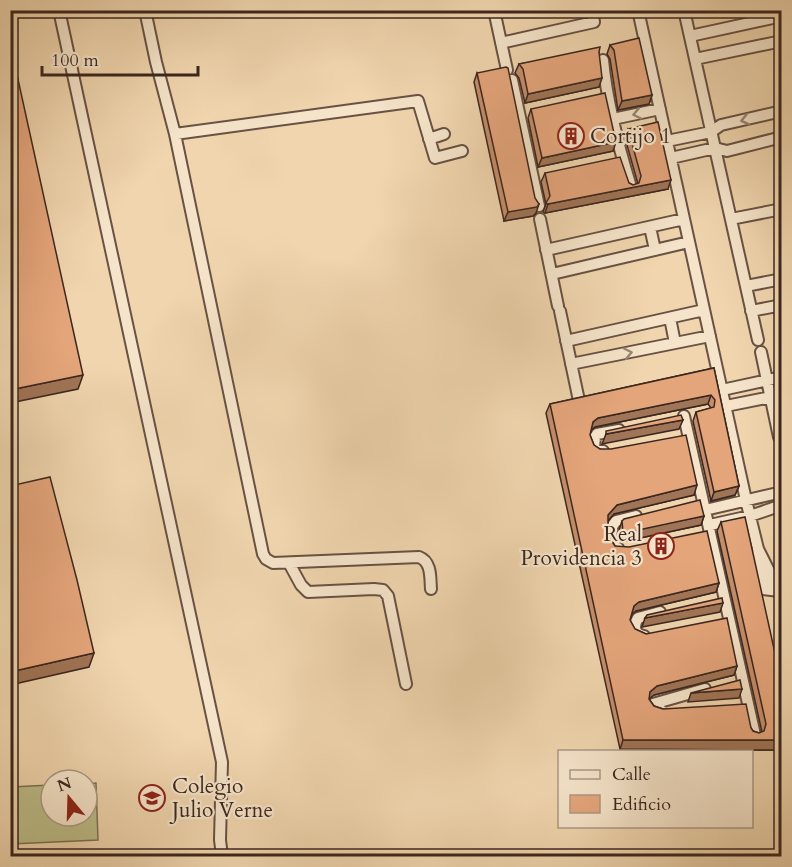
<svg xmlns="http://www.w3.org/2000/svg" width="792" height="867" font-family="Cardo,serif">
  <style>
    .green { fill: #bcbd89; stroke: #7c7254; stroke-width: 1.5 }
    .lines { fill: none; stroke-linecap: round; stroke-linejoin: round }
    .street-casing { stroke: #685243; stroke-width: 14 }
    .street { stroke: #f5e4ca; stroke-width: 10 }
    .wall { fill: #c58e6a; stroke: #3b271f; stroke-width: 1.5 }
    .shaded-wall { fill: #a07456; stroke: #3b271f; stroke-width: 1.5 }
    .building { fill: #e5a57b; stroke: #3b271f; stroke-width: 1.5 }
    .oneway { stroke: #988674 }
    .labels { text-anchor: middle; stroke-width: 4.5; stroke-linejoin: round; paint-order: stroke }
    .poi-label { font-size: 21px; fill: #3b271f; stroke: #f5e4ca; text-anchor: start }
  </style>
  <rect width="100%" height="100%" fill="#f0d5ae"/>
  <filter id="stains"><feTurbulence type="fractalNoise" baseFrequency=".00333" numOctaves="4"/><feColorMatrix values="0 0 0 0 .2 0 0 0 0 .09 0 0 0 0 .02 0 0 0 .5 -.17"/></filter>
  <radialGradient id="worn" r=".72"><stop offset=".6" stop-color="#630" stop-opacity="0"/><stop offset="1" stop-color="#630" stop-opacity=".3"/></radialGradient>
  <path class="green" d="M96 783 98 840 11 844V787L51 785V816H87V784Z"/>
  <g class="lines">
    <defs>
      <path id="street" d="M59 10 222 762 220 840 222 856
        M145 10 156 62 175 134 263 554 266 559 273 563 419 557C432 562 430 578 431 589
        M494 10 507 70
        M638 10 746 500 758 549 769 571 772 585 778 592
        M684 10 758 340
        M690 36 782 16
        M501 43 594 22 592 10
        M695 59 782 41
        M603 60C607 103 618 145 631 187
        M512 80 539 206
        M613 119 660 109
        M175 134 418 101 435 158 462 151
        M429 139 444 134
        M667 141 711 132 721 125 782 111
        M671 158 715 148 727 151 782 137
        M540 219 558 306
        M731 219 782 209
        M650 227 655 250
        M546 250 684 219
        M552 274 689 242
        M746 286 782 279
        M560 311 578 396
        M751 311 782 305
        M670 318 675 343
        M566 341 704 310
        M761 352 779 437
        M571 364 710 336
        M722 390 782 377
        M726 406 771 397 782 400
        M684 416 755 735
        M603 451H597L594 447 595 437 597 434 619 430
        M705 510 782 492
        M710 525 750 516 782 505
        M618 548H615L612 543 611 528 616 521 636 516
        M758 552V564L763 589 779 591
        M289 563 301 585 308 592 374 589 383 590 388 596 406 684
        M644 636C634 635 633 626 638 618L660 612
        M662 711H656L653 704 705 689"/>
    </defs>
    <use href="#street" class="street-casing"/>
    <use href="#street" class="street"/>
  </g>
  <path class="wall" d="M610 45 652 95 649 104 618 110 610 59 607 54Z
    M599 52V87L525 103 519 78 515 73 519 64Z
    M477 73 536 213 533 216 504 221 474 82Z
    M531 109 613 151 538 167 528 118Z
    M628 129 668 189 545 213 543 212 546 204 541 182 545 173 629 183 633 185 638 184 625 138Z
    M714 368 739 486 735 495 711 501 693 421 696 412 711 408 708 404 595 427 591 430 590 435 594 445 600 449 694 495 614 514 608 521V535L615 546 719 583 716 592 636 611 632 614 630 620 635 629 646 634 737 666 734 675 654 695 649 699 654 706 663 709 751 728 753 731 759 733 762 732 717 531 721 522 782 685V750L620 749 546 413 550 404Z
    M704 516 701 525 626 541H619V530L622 521Z"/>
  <path class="shaded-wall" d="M602 78 599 87 525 103 528 94Z
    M652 95 649 104 618 110 622 101Z
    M616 142 613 151 538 167 542 158Z
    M671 180 668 189 545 213 548 204Z
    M539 204 536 213 533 216 504 221 508 212Z
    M83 375 78 389 10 403V390Z
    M711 395 708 404 595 427 590 431 593 422 598 418Z
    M683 420 679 429 602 444 606 434Z
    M697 485 694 495 614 514 605 524 608 515 617 505Z
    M739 486 735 495 711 501 714 492Z
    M704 516 701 525 626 541H619L623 532Z
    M719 583 716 592 636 611 631 615 634 606 639 602Z
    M723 603 720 612 642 627 645 618Z
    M94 653 89 667 10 685V672Z
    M737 666 734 675 654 695 646 701 650 692 657 686Z
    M742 689 739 698 688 702 691 693Z
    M623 740H782V750L620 749Z"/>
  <path class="building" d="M639 38 652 95 622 101 614 50 610 45Z
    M10 43 83 375 10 390Z
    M600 47 599 52 602 78 528 94 523 69 519 64Z
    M506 67 508 68 535 198 539 204 537 207 508 212 477 73Z
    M605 93 616 142 542 158 531 109Z
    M658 122 671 180 548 204 546 203 550 196 545 173 620 157 629 183 633 185 639 183 641 176 628 129Z
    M714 368 739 486 714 492 696 412 714 407 715 400 711 395 598 418 593 422 590 435 594 445 600 449H611L686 435 697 485 617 505 608 515V535L615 546 629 547 707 531 719 583 639 602 634 606 630 620 635 629 646 634 727 618 737 666 657 686 650 692 649 699 654 706 663 709 746 704 751 728 753 731 759 733 764 731 766 724 721 522 745 517 782 685V740H623L550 404Z
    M681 415 683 420 606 434V431Z
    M50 477 77 580 94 653 10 672V486Z
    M700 500 704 516 629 532H623L622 521 624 519Z
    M722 598 723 603 645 618 647 615Z
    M740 680 742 689 691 693Z"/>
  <defs><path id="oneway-chevron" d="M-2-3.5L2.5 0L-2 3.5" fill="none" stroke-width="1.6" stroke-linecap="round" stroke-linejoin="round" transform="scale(1.5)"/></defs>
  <g class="oneway">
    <use href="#oneway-chevron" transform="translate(637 114) rotate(168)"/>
    <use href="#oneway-chevron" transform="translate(745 120) rotate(167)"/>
    <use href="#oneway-chevron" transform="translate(628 353) rotate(-12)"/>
  </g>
  <defs>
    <symbol id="building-ring" viewBox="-11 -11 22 22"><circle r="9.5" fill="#f5e4ca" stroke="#8f2418" stroke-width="1.5"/><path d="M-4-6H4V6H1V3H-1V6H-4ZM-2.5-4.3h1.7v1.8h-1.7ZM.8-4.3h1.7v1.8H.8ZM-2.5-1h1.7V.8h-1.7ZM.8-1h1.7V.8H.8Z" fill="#8f2418"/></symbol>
    <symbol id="school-ring" viewBox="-11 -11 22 22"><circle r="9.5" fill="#f5e4ca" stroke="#8f2418" stroke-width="1.5"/><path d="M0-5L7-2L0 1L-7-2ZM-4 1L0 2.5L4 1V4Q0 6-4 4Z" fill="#8f2418"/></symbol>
  </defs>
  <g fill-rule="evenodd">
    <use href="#building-ring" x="556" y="121" width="30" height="30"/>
    <use href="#building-ring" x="646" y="531" width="30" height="30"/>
    <use href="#school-ring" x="137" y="783" width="30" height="30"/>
  </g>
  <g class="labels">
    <g class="poi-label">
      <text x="590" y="143">Cortijo 1</text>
      <text x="642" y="541" text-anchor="end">Real<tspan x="642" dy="24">Providencia 3</tspan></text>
      <text x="172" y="793">Colegio<tspan x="172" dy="24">Julio Verne</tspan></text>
    </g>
  </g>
  <rect width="792" height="867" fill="none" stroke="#f0d5ae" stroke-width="36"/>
  <rect x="12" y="12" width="768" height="843" fill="none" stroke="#3b271f" stroke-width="3"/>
  <rect x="18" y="18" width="756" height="831" fill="none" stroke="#3b271f" stroke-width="1.5"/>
  <rect x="558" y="750" width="195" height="78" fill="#f5e4ca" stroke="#ab9886" stroke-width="1.5"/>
  <rect x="570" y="770" width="30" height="9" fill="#f5e4ca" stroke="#ab9886" stroke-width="1.5"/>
  <text x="612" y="780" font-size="18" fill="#3b271f">Calle</text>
  <rect x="570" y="795" width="30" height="18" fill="#e5a57b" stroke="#ab9886" stroke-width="1.5"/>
  <text x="612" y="810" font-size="18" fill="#3b271f">Edificio</text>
  <g transform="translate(69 798) rotate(341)"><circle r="28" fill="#f5e4ca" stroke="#ab9886" stroke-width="1.5"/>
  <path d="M0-4.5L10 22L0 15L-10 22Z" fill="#8f2418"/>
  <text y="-9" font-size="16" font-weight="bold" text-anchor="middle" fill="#3b271f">N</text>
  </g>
  <path d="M42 66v9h156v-9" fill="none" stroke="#3b271f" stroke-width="3"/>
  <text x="51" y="66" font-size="18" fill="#3b271f" stroke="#f5e4ca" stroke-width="4.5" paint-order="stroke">100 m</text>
  <rect width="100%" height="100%" filter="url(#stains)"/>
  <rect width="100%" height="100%" fill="url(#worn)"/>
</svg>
